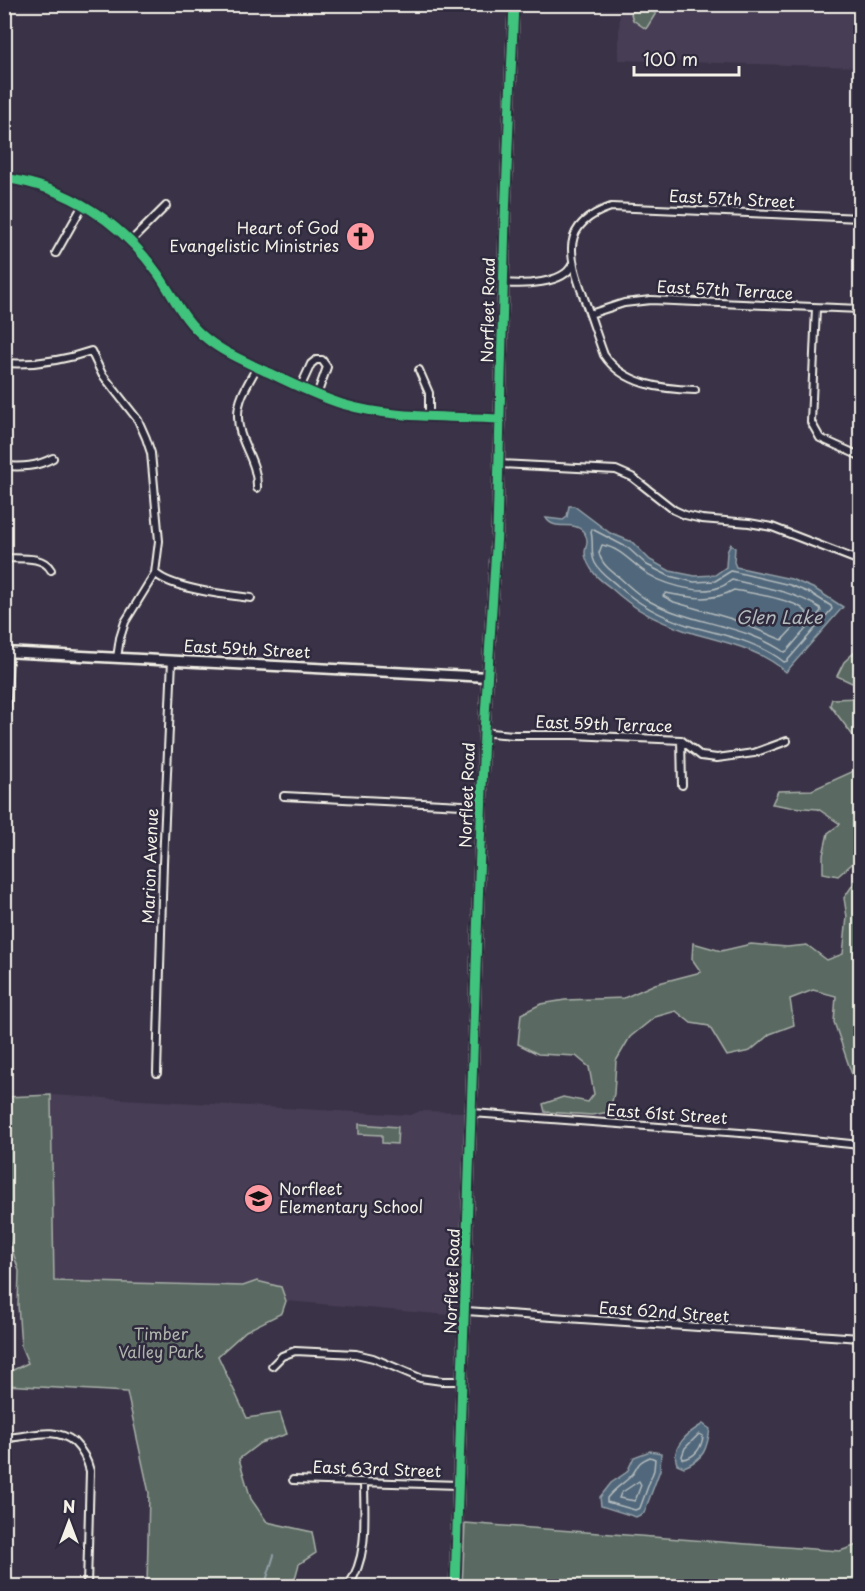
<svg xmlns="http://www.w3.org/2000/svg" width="865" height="1591" font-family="'Playpen Sans',sans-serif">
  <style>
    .built { fill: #473d54 }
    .green { fill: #5a6b64; stroke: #a7aea6; stroke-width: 1.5 }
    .water { fill: #51687b; stroke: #929fa7; stroke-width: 1.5 }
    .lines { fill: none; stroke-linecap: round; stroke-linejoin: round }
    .shore { stroke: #b3babc; stroke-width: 1.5 }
    .stream { stroke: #929fa7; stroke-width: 2 }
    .street-casing { stroke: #f4f1e8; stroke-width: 10 }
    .secondary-casing { stroke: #f4f1e8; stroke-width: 13 }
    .street { stroke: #2f2a3d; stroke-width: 6 }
    .secondary { stroke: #2f2a3d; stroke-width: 8 }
    .cycleway-casing { stroke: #2f2a3d; stroke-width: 13 }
    .cycleway { stroke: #40c37c; stroke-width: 9 }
    .labels { text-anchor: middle; stroke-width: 5; stroke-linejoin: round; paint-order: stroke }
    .street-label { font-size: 16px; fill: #f4f1e8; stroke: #2f2a3d }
    .poi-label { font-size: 16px; fill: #f4f1e8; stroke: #2f2a3d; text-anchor: end }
    .park-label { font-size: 16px; fill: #afb5ad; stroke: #2f2a3d }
    .water-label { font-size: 18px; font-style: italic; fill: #b3babc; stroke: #2f2a3d }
  </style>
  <rect width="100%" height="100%" fill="#3a3347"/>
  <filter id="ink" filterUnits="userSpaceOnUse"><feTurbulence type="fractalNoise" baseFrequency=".0167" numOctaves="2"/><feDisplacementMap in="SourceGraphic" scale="12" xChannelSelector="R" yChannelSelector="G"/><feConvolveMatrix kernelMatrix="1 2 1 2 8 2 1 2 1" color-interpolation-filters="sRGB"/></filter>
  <g filter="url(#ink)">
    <path class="built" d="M620 5H860V67L618 60Z
      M51 1095 411 1115 420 1111 468 1112 460 1316 286 1301 281 1287 229 1291 161 1284 54 1281Z"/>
    <path class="green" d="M637 4 643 5 656 13 646 29 633 20 631 14Z
      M860 647V684L852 683 837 676 844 662Z
      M860 698V857L838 876 823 873V855L828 833 840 824 818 809 790 807 772 804 778 791 812 790 852 772 859 763 857 741 830 705 832 699Z
      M860 874V1098L834 1022 836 996 813 990 790 999 794 1025 770 1034 750 1051 727 1056 709 1026 691 1023 676 1011 655 1017 630 1037 616 1061 614 1094 609 1112 592 1115 545 1112 543 1104 563 1097 588 1102 594 1094 589 1067 576 1056 538 1054 518 1044 521 1014 541 1004 565 1000 624 998 655 984 701 972 692 959 693 943 721 951 751 944 787 947 807 945 827 960 843 954 847 917 844 898Z
      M51 1095 54 1281 243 1286 257 1281 281 1287 286 1301 282 1313 246 1331 218 1356 247 1418 280 1413 287 1434 260 1443 239 1459 251 1499 267 1522 312 1532 316 1553 299 1564 293 1586H147L149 1493 127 1392 5 1385V1370H13L28 1363 21 1346 18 1305 19 1271 5 1228V1097Z
      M359 1124 398 1127 397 1144 382 1143V1135L359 1134Z
      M465 1523 840 1551 860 1544V1586H462Z"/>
    <path class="water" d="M569 506H574L610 533 632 542 650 560 670 571 695 576 715 575 726 567 727 552 731 544 735 548 734 562 736 567 791 579 815 589 843 607 786 672C758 647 721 642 686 631 655 620 635 610 611 588 605 583 598 579 594 573 590 568 585 559 585 552 586 545 589 541 585 534 575 518 555 533 546 518L563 520 567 517Z
      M703 1424 710 1429C707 1449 704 1459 684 1467L677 1464C670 1447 689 1432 703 1424Z
      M650 1451 661 1453 660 1470 644 1513 636 1517 601 1506 600 1497 611 1483 627 1472 634 1457Z"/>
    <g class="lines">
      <path class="shore" d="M592 529 628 548 647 565 669 576 694 582 715 581 731 571 790 585 812 594 831 606 832 609 787 661 784 662C758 641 722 635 690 626 662 617 639 605 618 586 610 579 600 573 595 563 590 554 594 544 591 532Z
        M602 545C619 548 628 559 641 569 658 583 699 596 720 587 725 586 728 582 732 580 762 587 793 591 820 608L821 611 787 651 784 652C743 624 691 624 649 601 638 595 629 586 620 578 611 571 602 565 599 553Z
        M734 590C750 593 800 600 807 613L782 640 732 619 674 602 663 596 666 593C691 598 712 602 734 590Z
        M699 1434 703 1436C702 1447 695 1458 683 1459L682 1456 685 1448Z
        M650 1457 655 1459 654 1470 640 1508 635 1510 607 1502V1498C614 1489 621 1485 629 1478 640 1468 633 1464 650 1457Z
        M639 1481 641 1485 635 1501 619 1498 621 1493Z"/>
      <path class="stream" d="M262 1586 266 1581 274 1555"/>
      <defs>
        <path id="street" d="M4 178C68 187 121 222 158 274 174 297 184 322 207 339 224 353 246 362 267 372 291 383 316 396 342 404 392 419 448 416 500 419
          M131 241 166 206
          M56 253 83 205
          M504 283C522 285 564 284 572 265
          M816 308 811 422 820 438 860 456
          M590 314 624 303 651 300 860 309
          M4 363C35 365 62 361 91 351L102 374 138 420 146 438 151 453 159 541 155 573 125 622 120 638 117 658
          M419 370 429 393V415
          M300 388 311 364 316 360H322L327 367 317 395
          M695 390C662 389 624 385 604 355 597 336 591 317 584 298 569 256 559 224 611 207L860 218
          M499 464 616 470 632 477 674 510 685 515 702 519 749 523 772 527 860 561
          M4 466C23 467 36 467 53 458
          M257 488C258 459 237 442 238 415 238 398 249 382 257 367
          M4 558C19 559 43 555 51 570
          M155 573C172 589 227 595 251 598
          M484 731 490 733 514 735H573L681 740 701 756 717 758 754 753 787 741
          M681 740 682 785
          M4 775 9 652
          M284 796 482 806
          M157 1073 163 863 172 660
          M472 1113 754 1134 860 1145
          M466 1311 860 1338
          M272 1366 282 1356 295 1351 356 1354 373 1358 420 1378 442 1381H463
          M4 1438C29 1438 53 1425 74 1442 83 1451 87 1459 90 1471L87 1586
          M293 1480 459 1485
          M348 1586C369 1557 364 1516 364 1482"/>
        <path id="secondary" d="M4 652 488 677
          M455 1586 484 731 497 533 505 218 514 4"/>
      </defs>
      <use href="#street" class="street-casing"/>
      <use href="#secondary" class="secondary-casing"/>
      <use href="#street" class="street"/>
      <use href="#secondary" class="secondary"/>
      <defs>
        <path id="cycleway" d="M4 178C68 187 121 222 158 274 174 297 184 322 207 339 224 353 246 362 267 372 291 383 316 396 342 404 392 419 448 416 500 419
          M455 1586 484 731 497 533 505 218 514 4"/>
      </defs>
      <use href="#cycleway" class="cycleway-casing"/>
      <use href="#cycleway" class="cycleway"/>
    </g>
  </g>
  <defs>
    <symbol id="church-disc" viewBox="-11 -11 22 22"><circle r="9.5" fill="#ff9aa2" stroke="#2f2a3d"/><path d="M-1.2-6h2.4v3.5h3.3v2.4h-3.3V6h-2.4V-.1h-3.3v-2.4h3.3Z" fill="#111"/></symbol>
    <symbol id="school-disc" viewBox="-11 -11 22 22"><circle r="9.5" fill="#ff9aa2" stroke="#2f2a3d"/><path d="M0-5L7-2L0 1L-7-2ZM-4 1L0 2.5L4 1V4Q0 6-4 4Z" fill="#111"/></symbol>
  </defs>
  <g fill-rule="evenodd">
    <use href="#church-disc" x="344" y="220" width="33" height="33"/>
    <use href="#school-disc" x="242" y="1182" width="33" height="33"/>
  </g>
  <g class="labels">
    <g class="street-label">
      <text transform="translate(732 199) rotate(3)" y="6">East 57th Street</text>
      <text transform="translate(725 290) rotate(3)" y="6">East 57th Terrace</text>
      <text transform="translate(488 310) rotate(-89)" y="6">Norfleet Road</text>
      <text transform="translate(247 649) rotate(3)" y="6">East 59th Street</text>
      <text transform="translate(604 724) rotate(2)" y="6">East 59th Terrace</text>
      <text transform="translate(467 795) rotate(-88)" y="6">Norfleet Road</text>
      <text transform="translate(150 866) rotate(-88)" y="6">Marion Avenue</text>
      <text transform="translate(667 1114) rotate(4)" y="6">East 61st Street</text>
      <text transform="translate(452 1281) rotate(-88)" y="6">Norfleet Road</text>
      <text transform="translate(664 1312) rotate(4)" y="6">East 62nd Street</text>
      <text transform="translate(377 1469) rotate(2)" y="6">East 63rd Street</text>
    </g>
    <g class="poi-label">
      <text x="339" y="234">Heart of God<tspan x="339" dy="18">Evangelistic Ministries</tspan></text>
      <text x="279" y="1195" text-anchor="start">Norfleet<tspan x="279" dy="18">Elementary School</tspan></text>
    </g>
    <g class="park-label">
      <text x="161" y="1340">Timber<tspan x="161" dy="18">Valley Park</tspan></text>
    </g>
    <g class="water-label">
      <text x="779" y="624">Glen Lake</text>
    </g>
  </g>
  <rect width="865" height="1591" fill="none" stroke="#2f2a3d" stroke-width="24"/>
  <rect x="12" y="12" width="841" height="1567" fill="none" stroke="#f4f1e8" stroke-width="2" filter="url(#ink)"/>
  <g transform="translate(69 1522)" stroke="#2f2a3d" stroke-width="4.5" paint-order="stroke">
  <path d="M0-4.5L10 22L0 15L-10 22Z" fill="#f4f1e8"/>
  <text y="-9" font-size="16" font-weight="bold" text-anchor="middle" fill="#f4f1e8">N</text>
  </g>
  <path d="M634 66v9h105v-9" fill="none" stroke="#f4f1e8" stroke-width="3"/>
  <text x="643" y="66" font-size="18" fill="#f4f1e8" stroke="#2f2a3d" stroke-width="4.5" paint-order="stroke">100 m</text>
</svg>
